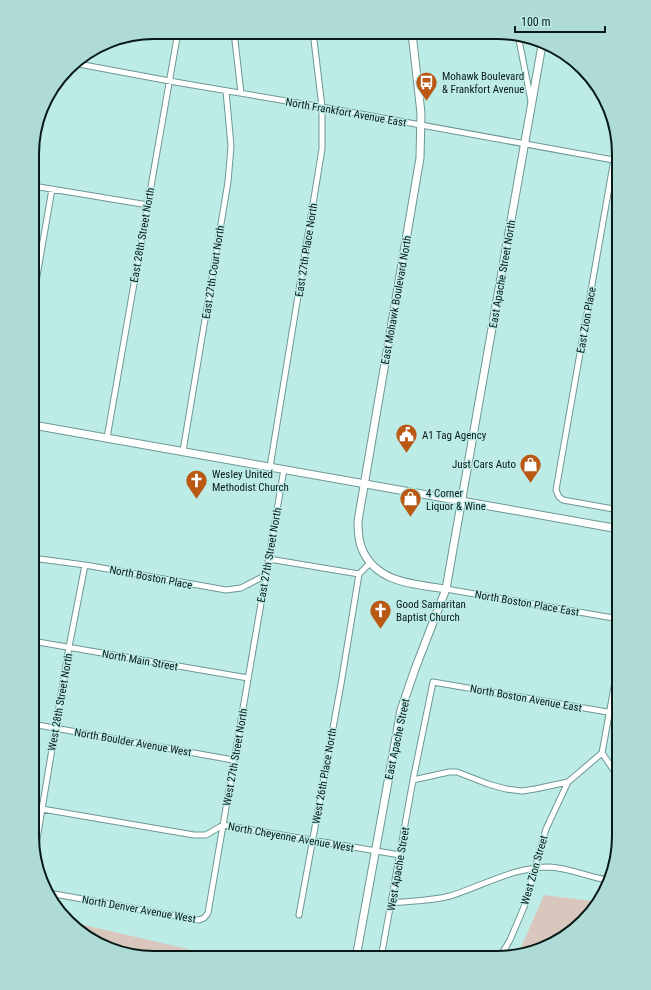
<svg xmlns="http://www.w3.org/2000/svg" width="651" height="990" font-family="'Roboto Condensed',sans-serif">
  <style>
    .green { fill: #d9c6bd }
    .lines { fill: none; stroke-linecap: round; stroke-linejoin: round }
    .street-casing { stroke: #6c9894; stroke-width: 7 }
    .secondary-casing { stroke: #6c9894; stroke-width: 9 }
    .street { stroke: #fff; stroke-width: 5 }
    .secondary { stroke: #fff; stroke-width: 7 }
    .labels { text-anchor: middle; stroke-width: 3; stroke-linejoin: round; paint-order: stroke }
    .poi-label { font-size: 11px; fill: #081a18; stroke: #bdece7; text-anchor: start }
    .street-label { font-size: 11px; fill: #081a18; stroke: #bdece7 }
    .rim { fill: none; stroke: #081a18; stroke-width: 2 }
  </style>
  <rect width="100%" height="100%" fill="#bdece7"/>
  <path class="green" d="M544 895 599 902 577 928 544 949 518 954Z
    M71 922 222 957H138L80 933Z"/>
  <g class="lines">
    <defs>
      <path id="street" d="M234 32 241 93
        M518 35 531 101
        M73 63 175 82 322 107 619 161
        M617 142 556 490 559 497 563 500 619 510
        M33 186 148 205
        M33 299 52 189
        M107 438 178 32
        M183 451 228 182 231 146 226 91
        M270 467 322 149V107L313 32
        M32 558 85 565 226 590 241 588 266 575
        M269 559 359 574
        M446 589 619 619
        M32 641 248 678
        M32 724 233 760
        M602 753 619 660
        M602 753 619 778
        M413 780 449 772H457L488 784 506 789 522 791 535 789 568 782 602 753
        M42 809 194 835H206L223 825 400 855
        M35 851 69 647 85 565
        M49 893 199 920 204 918 208 913 284 469
        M392 903C411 901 431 901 450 896 482 886 514 867 550 867 569 868 588 877 607 880
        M299 915 341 684 359 574 370 563
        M500 957 510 940 524 907 546 829 568 782
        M381 958 413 780 433 682 619 714"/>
      <path id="secondary" d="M412 33 421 113 420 158 358 521C358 530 358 540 362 549 376 583 414 584 446 589
        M33 425C228 458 423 495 619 529
        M356 958 401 710 415 669 446 589 542 45"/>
    </defs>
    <use href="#street" class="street-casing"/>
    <use href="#secondary" class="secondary-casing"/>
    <use href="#street" class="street"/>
    <use href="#secondary" class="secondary"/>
  </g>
  <defs>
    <symbol id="bus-pin" viewBox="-11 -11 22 30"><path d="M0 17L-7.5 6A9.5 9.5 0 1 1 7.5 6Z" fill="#b95914" stroke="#bdece7"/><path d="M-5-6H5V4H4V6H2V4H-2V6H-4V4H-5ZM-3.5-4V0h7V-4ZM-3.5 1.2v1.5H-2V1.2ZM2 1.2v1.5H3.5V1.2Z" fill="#fff"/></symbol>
    <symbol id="civic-pin" viewBox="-11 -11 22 30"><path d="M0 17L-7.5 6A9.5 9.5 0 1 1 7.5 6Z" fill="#b95914" stroke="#bdece7"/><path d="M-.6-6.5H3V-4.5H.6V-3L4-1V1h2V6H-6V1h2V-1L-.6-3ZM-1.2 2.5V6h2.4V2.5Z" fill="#fff"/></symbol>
    <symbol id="shop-pin" viewBox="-11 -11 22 30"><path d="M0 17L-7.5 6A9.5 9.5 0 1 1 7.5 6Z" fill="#b95914" stroke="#bdece7"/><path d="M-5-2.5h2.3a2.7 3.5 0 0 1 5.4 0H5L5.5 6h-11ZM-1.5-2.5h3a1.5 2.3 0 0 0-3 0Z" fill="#fff"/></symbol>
    <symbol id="church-pin" viewBox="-11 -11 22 30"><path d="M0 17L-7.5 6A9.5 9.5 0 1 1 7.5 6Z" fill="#b95914" stroke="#bdece7"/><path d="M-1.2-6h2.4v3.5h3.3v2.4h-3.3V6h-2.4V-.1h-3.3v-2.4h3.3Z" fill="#fff"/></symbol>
  </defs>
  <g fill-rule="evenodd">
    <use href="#bus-pin" x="414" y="70" width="25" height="34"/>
    <use href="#civic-pin" x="394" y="422" width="25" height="34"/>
    <use href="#shop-pin" x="518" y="452" width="25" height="34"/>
    <use href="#church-pin" x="184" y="468" width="25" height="34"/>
    <use href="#shop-pin" x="398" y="486" width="25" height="34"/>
    <use href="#church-pin" x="368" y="598" width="25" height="34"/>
  </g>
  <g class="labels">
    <g class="poi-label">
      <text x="442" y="80">Mohawk Boulevard<tspan x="442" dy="13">&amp; Frankfort Avenue</tspan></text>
      <text x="422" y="439">A1 Tag Agency</text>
      <text x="516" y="468" text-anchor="end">Just Cars Auto</text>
      <text x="212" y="478">Wesley United<tspan x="212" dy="13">Methodist Church</tspan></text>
      <text x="426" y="497">4 Corner<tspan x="426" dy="13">Liquor &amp; Wine</tspan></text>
      <text x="396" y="608">Good Samaritan<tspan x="396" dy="13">Baptist Church</tspan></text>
    </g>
    <g class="street-label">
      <text transform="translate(346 112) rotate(10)" y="4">North Frankfort Avenue East</text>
      <text transform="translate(142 235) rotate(-80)" y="4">East 28th Street North</text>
      <text transform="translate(306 250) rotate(-81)" y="4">East 27th Place North</text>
      <text transform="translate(213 272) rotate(-81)" y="4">East 27th Court North</text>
      <text transform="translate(502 274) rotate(-80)" y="4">East Apache Street North</text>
      <text transform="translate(396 300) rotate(-80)" y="4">East Mohawk Boulevard North</text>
      <text transform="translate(586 320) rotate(-80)" y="4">East Zion Place</text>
      <text transform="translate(269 555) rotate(-80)" y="4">East 27th Street North</text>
      <text transform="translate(151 577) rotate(11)" y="4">North Boston Place</text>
      <text transform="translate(527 603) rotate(10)" y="4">North Boston Place East</text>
      <text transform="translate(140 660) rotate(10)" y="4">North Main Street</text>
      <text transform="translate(526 698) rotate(10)" y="4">North Boston Avenue East</text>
      <text transform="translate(60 702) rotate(-80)" y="4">West 28th Street North</text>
      <text transform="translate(397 739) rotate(-78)" y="4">East Apache Street</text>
      <text transform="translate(133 742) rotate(10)" y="4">North Boulder Avenue West</text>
      <text transform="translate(235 757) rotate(-80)" y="4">West 27th Street North</text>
      <text transform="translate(324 776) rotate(-80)" y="4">West 26th Place North</text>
      <text transform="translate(291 837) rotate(10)" y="4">North Cheyenne Avenue West</text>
      <text transform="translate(398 869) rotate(-80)" y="4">West Apache Street</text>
      <text transform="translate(534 870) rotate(-74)" y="4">West Zion Street</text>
      <text transform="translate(139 909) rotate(10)" y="4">North Denver Avenue West</text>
    </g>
  </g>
  <path d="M0 0H651V990H0ZM154 39H497A115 115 0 0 1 612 154V836A115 115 0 0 1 497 951H154A115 115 0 0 1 39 836V154A115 115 0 0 1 154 39Z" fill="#afdbd6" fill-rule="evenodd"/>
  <path class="rim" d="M154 39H497A115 115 0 0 1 612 154V836A115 115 0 0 1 497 951H154A115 115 0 0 1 39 836V154A115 115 0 0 1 154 39Z"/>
  <path d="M515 26v6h90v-6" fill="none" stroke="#081a18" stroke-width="2"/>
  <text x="521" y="26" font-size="12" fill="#081a18" stroke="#bdece7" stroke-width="3" paint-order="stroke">100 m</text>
</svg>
